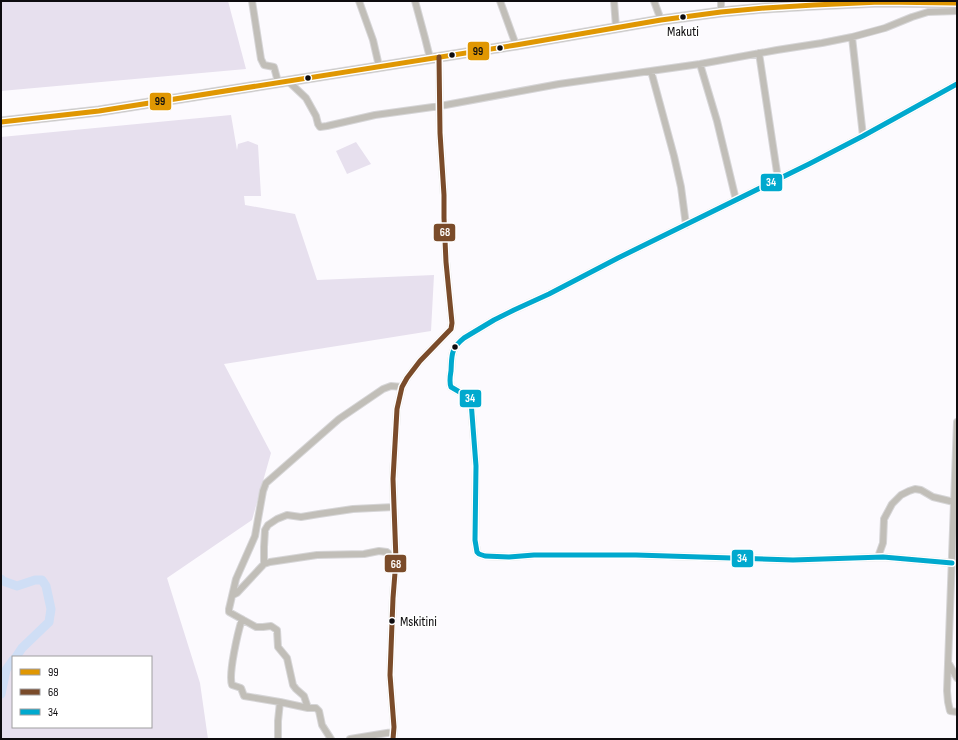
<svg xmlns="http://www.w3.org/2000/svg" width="958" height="740" font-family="'Sofia Sans Condensed',sans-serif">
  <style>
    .green { fill: #e7e0ee; fill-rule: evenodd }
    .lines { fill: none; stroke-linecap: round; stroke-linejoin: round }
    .river { stroke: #cfdef5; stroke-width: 9 }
    .minor-casing { stroke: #d6d5d7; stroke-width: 8 }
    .highway-casing { stroke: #d6d5d7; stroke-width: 11 }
    .minor { stroke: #c1beb8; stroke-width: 6 }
    .highway { stroke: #c0bdb8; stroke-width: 9 }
    .bus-1-casing { stroke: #fff; stroke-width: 8 }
    .bus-2-casing { stroke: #fff; stroke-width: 8 }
    .bus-3-casing { stroke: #fff; stroke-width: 8 }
    .bus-1 { stroke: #e09702; stroke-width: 5 }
    .bus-2 { stroke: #7a4b2a; stroke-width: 5 }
    .bus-3 { stroke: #00a9ce; stroke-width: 5 }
    .bus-dot { fill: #0e0c0f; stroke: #fff; stroke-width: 1.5 }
    .labels { text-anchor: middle; stroke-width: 3; stroke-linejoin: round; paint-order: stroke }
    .bus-label { font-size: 14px; fill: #0e0c0f; stroke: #fff }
    .line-badge { stroke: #fff; stroke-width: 1.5 }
    .badge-label { font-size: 11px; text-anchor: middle; font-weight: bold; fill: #fff }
    .pale-badge-label { font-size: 11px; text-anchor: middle; font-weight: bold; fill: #111 }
  </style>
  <rect width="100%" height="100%" fill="#fcfafe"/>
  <path class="green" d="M1 1H228L246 69 1 91Z
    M231 115 237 150 238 144 248 141 258 145 261 196H244L245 205 295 214 317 280 434 275 431 331 224 364 271 453 252 520 167 578 200 683 208 739H1V137ZM13 657H151V727H13Z
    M356 142 371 164 347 174 336 151Z"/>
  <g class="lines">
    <path class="river" d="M1 579 3 581 17 586 35 580H42L46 586 51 609 49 622 22 648 16 657
      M1 694 6 670 13 660"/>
    <defs>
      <path id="minor" d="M252 1 261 59 264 65 274 67 278 82
        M359 1 373 40 379 66
        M415 1 425 38 430 58
        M500 1 516 45
        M614 1 616 27
        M654 1 661 20
        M721 1V12
        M852 37 863 136
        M759 53 778 179
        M700 64 717 121 736 200
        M651 71 674 156 681 187 686 225
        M288 81 306 98 316 116 318 124 320 127 327 126 375 115 440 106 559 84 700 64 777 50 822 43 852 37 885 28 912 17 928 12 957 11
        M957 422 947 691 948 702 950 711 957 712
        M878 557 883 543 884 519 892 504 901 495 909 491 915 489 921 490 933 497 954 502
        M952 563 883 557 793 560 636 555H534L509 557 485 556 479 554 477 552 475 540 476 466 471 401 470 398 451 387C449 382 450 377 451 371 452 356 450 349 464 338L494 320 514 310 549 294 618 258 809 164 863 136 957 84
        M264 564V547L265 530 268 525 277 519 287 515 301 517 319 514 353 509 394 507
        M233 595 237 593 264 564 270 562 317 555 364 554 379 551 387 552 392 556 396 560
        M242 619C238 632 228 674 232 685L241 688 244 696 280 702 308 708H316L319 711 322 725 331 739
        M949 664 957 678
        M308 708 304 696 296 689 293 685 287 658 278 647 277 630 271 626 263 627H256L229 612V609L236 579 255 536 263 491 266 483 339 419 383 389 391 386 402 387
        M278 739V721L280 702
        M350 739 393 732
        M393 739 394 727 390 675 393 598 396 560 393 479 397 409 402 387 407 378 420 361 448 332 451 329 452 323 446 262 444 218V195L440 133 439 57"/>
      <path id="highway" d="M1 122 99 111 516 45 661 20 721 12 765 8 814 5 880 2 957 3"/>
    </defs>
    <use href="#minor" class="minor-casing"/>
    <use href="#highway" class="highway-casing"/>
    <use href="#minor" class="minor"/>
    <use href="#highway" class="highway"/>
    <defs>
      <path id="bus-1" d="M1 122 99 111 516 45 661 20 721 12 765 8 814 5 880 2 957 3"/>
      <path id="bus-2" d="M393 739 394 727 390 675 393 598 396 560 393 479 397 409 402 387 407 378 420 361 448 332 451 329 452 323 446 262 444 218V195L440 133 439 57"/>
      <path id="bus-3" d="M952 563 883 557 793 560 636 555H534L509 557 485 556 479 554 477 552 475 540 476 466 471 401 470 398 451 387C449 382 450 377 451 371 452 356 450 349 464 338L494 320 514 310 549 294 618 258 809 164 863 136 957 84"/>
    </defs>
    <use href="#bus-1" class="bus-1-casing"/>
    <use href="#bus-2" class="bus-2-casing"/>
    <use href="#bus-3" class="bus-3-casing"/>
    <use href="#bus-1" class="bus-1"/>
    <use href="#bus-2" class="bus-2"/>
    <use href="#bus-3" class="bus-3"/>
  </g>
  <g class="bus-dot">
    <circle cx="683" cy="17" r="3.5"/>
    <circle cx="500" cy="48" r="3.5"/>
    <circle cx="452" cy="55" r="3.5"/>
    <circle cx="308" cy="78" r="3.5"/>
    <circle cx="455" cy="347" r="3.5"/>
    <circle cx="392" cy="621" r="3.5"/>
  </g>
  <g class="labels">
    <g class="bus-label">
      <text x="683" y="36">Makuti</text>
      <text x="400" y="626" text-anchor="start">Mskitini</text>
    </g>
  </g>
  <g class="line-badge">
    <rect x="467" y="41" width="23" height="20" rx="4" fill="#e09702"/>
    <rect x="149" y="92" width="23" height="19" rx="4" fill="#e09702"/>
    <rect x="760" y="173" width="23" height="19" rx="4" fill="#00a9ce"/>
    <rect x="433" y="223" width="23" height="19" rx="4" fill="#7a4b2a"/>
    <rect x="459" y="389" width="23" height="19" rx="4" fill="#00a9ce"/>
    <rect x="731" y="549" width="23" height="19" rx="4" fill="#00a9ce"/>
    <rect x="384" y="554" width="23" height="19" rx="4" fill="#7a4b2a"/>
  </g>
  <g class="badge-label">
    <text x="771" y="186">34</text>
    <text x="445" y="236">68</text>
    <text x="470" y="402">34</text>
    <text x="742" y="562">34</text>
    <text x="396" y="568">68</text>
  </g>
  <g class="pale-badge-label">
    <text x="478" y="55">99</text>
    <text x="160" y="105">99</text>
  </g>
  <rect width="958" height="740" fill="none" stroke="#0e0c0f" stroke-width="4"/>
  <rect x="12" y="656" width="140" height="72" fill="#ffffff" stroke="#9f9e9f"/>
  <rect x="20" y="669" width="20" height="6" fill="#e09702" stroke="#9f9e9f"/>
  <text x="48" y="676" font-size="12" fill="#0e0c0f">99</text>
  <rect x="20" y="689" width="20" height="6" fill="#7a4b2a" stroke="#9f9e9f"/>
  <text x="48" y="696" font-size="12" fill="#0e0c0f">68</text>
  <rect x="20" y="709" width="20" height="6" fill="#00a9ce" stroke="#9f9e9f"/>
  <text x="48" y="716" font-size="12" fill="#0e0c0f">34</text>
</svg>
